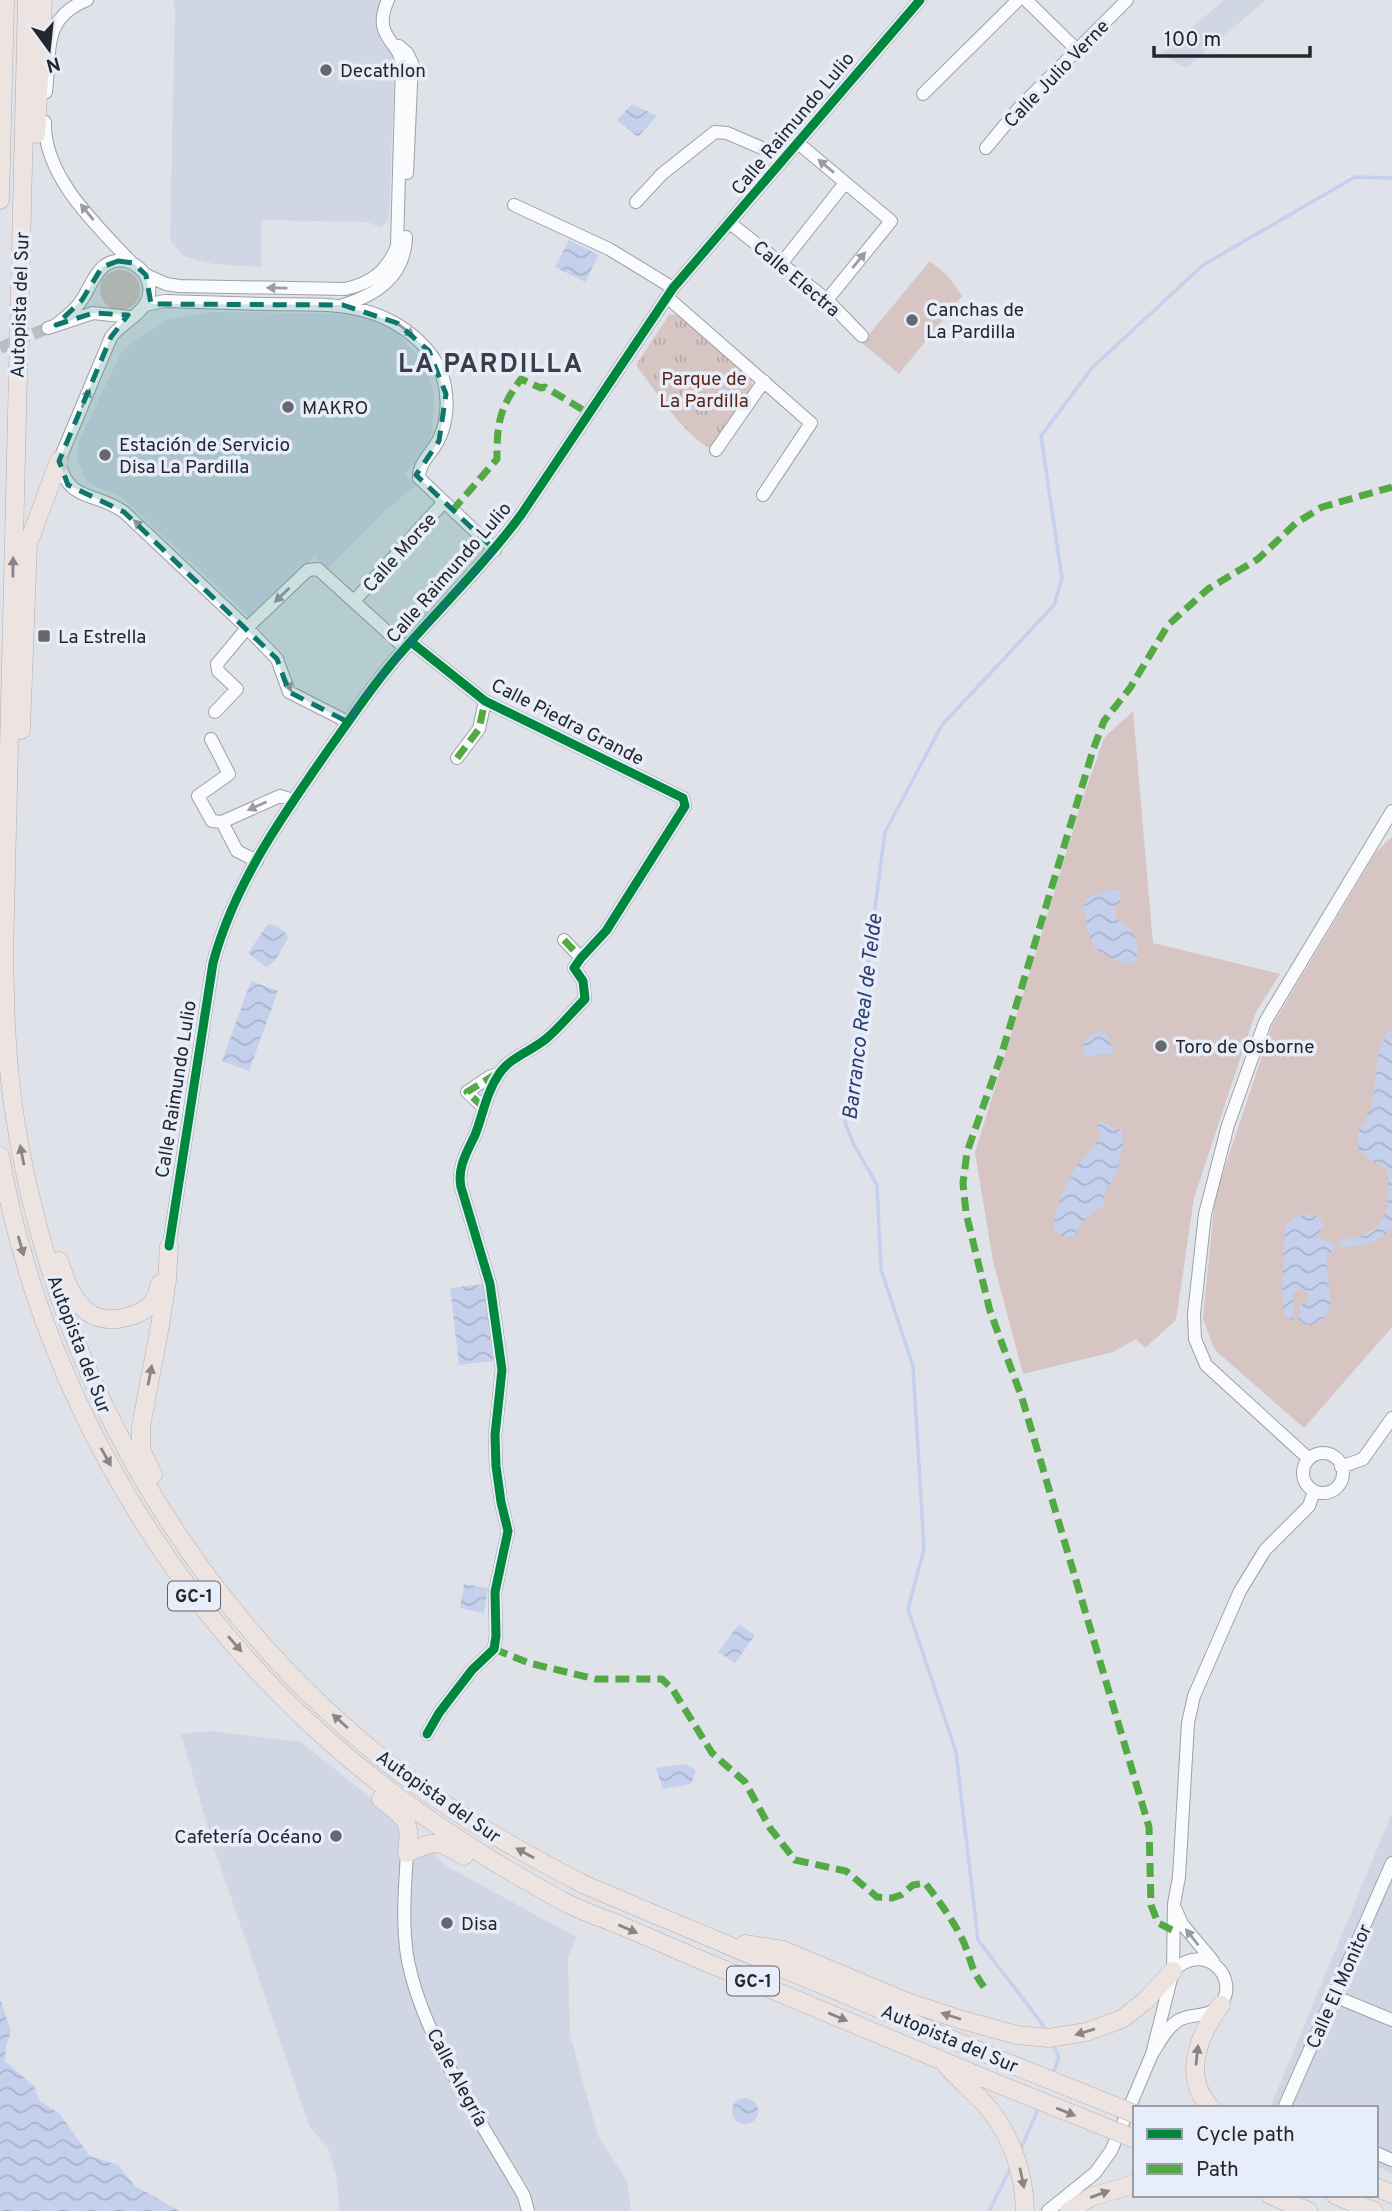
<svg xmlns="http://www.w3.org/2000/svg" width="1392" height="2211" font-family="Overpass,sans-serif">
  <style>
    .built { fill: #d1d6e4 }
    .green { fill: #d6c5c2 }
    .park { fill: url(#park-tufts) }
    .water { fill: url(#water-waves) }
    .lines { fill: none; stroke-linecap: round; stroke-linejoin: round }
    .stream { stroke: #c5d0ed; stroke-width: 3.5 }
    .minor-tunnel { stroke: #babdc3; stroke-width: 12; stroke-dasharray: 12 6; stroke-linecap: butt }
    .minor-casing { stroke: #9fa1a6; stroke-width: 14 }
    .highway-casing { stroke: #b8afb0; stroke-width: 19 }
    .minor { stroke: #fafbfc; stroke-width: 12 }
    .highway { stroke: #ede3e0; stroke-width: 18 }
    .highway-bridge-casing { stroke: #b8afb0; stroke-width: 19; stroke-linecap: butt }
    .highway-bridge { stroke: #ede3e0; stroke-width: 18 }
    .quiet { stroke: #53aa44; stroke-width: 7; stroke-dasharray: 14 7; stroke-linecap: butt }
    .cycleway-casing { stroke: #e8edfa; stroke-width: 13 }
    .cycleway { stroke: #00873e; stroke-width: 9 }
    .oneway { fill: #9a9c9e }
    .oneway2 { fill: #898586 }
    .marked { fill: #0f766e; fill-opacity: 0.2; stroke: #0f766e; stroke-width: 5; stroke-dasharray: 14 9; stroke-linejoin: round }
    .poi-dot { fill: #66686e; stroke: #e8edfa; stroke-width: 2.5 }
    .labels { text-anchor: middle; stroke-width: 7; stroke-linejoin: round; paint-order: stroke }
    .shield { fill: #e8edfa; stroke: #60626a; stroke-width: 2 }
    .shield-label { font-size: 18px; font-weight: bold; fill: #25272c }
    .poi-label { font-size: 19px; fill: #25272c; stroke: #e8edfa; text-anchor: start }
    .street-label { font-size: 19px; fill: #25272c; stroke: #e8edfa }
    .park-label { font-size: 19px; fill: #5e2615; stroke: #e8edfa }
    .water-label { font-size: 21px; font-style: italic; fill: #2d3c6d; stroke: #e8edfa }
    .district-label { font-size: 26px; font-weight: bold; letter-spacing: 2px; fill: #3a3e48; stroke: #e8edfa }
  </style>
  <defs>
    <pattern id="park-tufts" width="24" height="20" patternUnits="userSpaceOnUse" patternTransform="scale(1.75)"><rect width="24" height="20" fill="#d6c5c2"/><path d="M3 7l-1-3M5 7V3M7 7l1-3M15 17l-1-3M17 17v-4M19 17l1-3" fill="none" stroke="#b8a9a7"/></pattern>
    <pattern id="water-waves" width="16" height="10" patternUnits="userSpaceOnUse" patternTransform="scale(1.75)"><rect width="16" height="10" fill="#c5d0ed"/><path d="M0 5q4-4 8 0t8 0" fill="none" stroke="#a9b3cb"/></pattern>
  </defs>
  <rect width="100%" height="100%" fill="#dfe2e9"/>
  <path class="built" d="M173 0H385L380 38 395 52 389 219 380 228 368 222 261 220V267L214 264 183 256 170 240 175 12Z
    M1224 0H1266L1186 68 1161 54Z
    M209 312 358 314 394 329 420 359 427 372 434 393 432 433 424 452 405 474 416 485 385 511 327 569 315 556 251 615 248 616 129 504 118 495 98 488 86 479 77 460 79 441 120 355 126 347 167 320Z
    M209 1731 301 1742 397 1819 448 1867 576 1937 568 1957 570 2035 598 2136 627 2181 631 2211H339L337 2180 328 2147 310 2128 212 1842 181 1734Z
    M1392 1813V2173L1376 2166V2108H1270Z"/>
  <path class="green" d="M930 261 947 275 962 296 899 374 862 343Z
    M100 290a20 20 0 1 1 40 0a20 20 0 1 1-40 0Z
    M1133 711 1153 943 1280 974 1255 1014 1194 1198 1176 1320 1145 1348 1136 1339 1113 1352 1023 1374 993 1261 975 1153 1083 798 1104 738Z
    M1392 837V1327L1304 1428 1215 1350 1203 1319 1215 1197 1272 1026 1376 852Z"/>
  <path class="park" d="M678 314 750 376 752 386 712 449C686 438 653 388 636 365L669 315Z"/>
  <path class="water" d="M632 104 657 116 638 137 617 120Z
    M569 240 599 255 585 282 555 267Z
    M1114 889 1120 891 1122 898 1115 910 1116 918 1132 931 1139 947 1135 962 1130 964C1089 954 1091 945 1083 906 1087 894 1103 893 1114 889Z
    M268 924C276 924 286 931 288 938L275 961 266 967 248 953Z
    M251 981 278 991 249 1071 222 1061Z
    M1392 1028V1227C1378 1244 1363 1246 1341 1247L1340 1240C1387 1234 1392 1213 1387 1169 1376 1163 1362 1158 1358 1145 1353 1132 1366 1122 1370 1110 1379 1085 1371 1046 1392 1028Z
    M1104 1031 1114 1051 1111 1055 1102 1053 1088 1057 1084 1055C1080 1040 1091 1032 1104 1031Z
    M1103 1122 1122 1131 1124 1140 1116 1175 1106 1189 1103 1206 1083 1221 1075 1235 1064 1238C1060 1235 1055 1231 1054 1225 1052 1214 1069 1177 1076 1167 1084 1156 1095 1148 1101 1136L1096 1126Z
    M1310 1214 1321 1219 1323 1224 1319 1235 1322 1240 1334 1242 1336 1249 1326 1256 1331 1304 1323 1321 1310 1325 1298 1322 1300 1306 1308 1301 1309 1293 1301 1289 1293 1292V1322L1284 1313 1282 1289 1285 1225 1295 1218Z
    M483 1284 493 1361 459 1365 450 1288Z
    M464 1584 488 1588 484 1613 460 1608Z
    M739 1624 755 1635 735 1663 718 1652Z
    M686 1764 696 1770 691 1784 663 1789 656 1768Z
    M0 1999 11 2031 6 2047 5 2061 34 2086 40 2101 59 2113 90 2156 118 2165 135 2186 179 2211H0Z
    M732 2111a13 13 0 1 1 26 0a13 13 0 1 1-26 0Z"/>
  <g class="lines">
    <path class="stream" d="M1047 2033 1040 2021 978 1940 956 1752 908 1609 924 1549 913 1366 881 1269 877 1185 853 1143 845 1122 861 1060V1015L885 832 942 725 1054 605 1062 579 1041 436 1092 368 1203 265 1355 177 1392 178
      M1052 2043 1059 2057 1053 2074
      M1020 2151 1039 2107
      M989 2211 1011 2167"/>
    <path class="minor-tunnel" d="M0 348 48 328"/>
    <defs>
      <path id="minor" d="M1026 0 1077 50
        M399 46 407 53 412 63 407 173
        M46 92C51 50 42 18 87 0
        M923 94 1018 0
        M45 122C43 176 97 226 132 263
        M798 143 891 221 827 300
        M986 148 1019 108 1127 0
        M636 202 662 174 715 132 727 133 785 158
        M514 205 609 249 673 288
        M730 223 827 300 862 336
        M781 264 845 183
        M146 275 166 284 179 286 345 289C372 283 387 271 397 246L402 65C400 40 371 38 388 0
        M667 297 811 423 763 495
        M145 305 165 301C199 302 233 303 266 304 324 305 376 299 421 343 435 357 445 375 446 395 448 410 445 428 438 441 432 453 418 464 419 478L495 550
        M343 305C377 295 405 276 406 237
        M56 325C66 317 77 309 83 298 90 287 94 274 104 266 128 248 160 277 146 303 140 315 121 324 111 337L59 461C68 503 95 491 124 512L247 628 277 659 289 692 348 722
        M48 328 93 313 130 317
        M716 450 764 381
        M354 601 443 503
        M411 642 485 701 683 798 685 806 606 931 581 958 574 968 583 981 585 999C572 1012 560 1027 547 1038 532 1051 510 1057 499 1074 486 1093 483 1115 475 1135 467 1152 457 1168 461 1187L490 1284 502 1370 495 1435 496 1466 501 1502 508 1531 495 1592 496 1636 494 1649 472 1670 439 1713 427 1734
        M215 712 237 689 218 671 217 664 247 628 308 570 318 569 405 648
        M211 739 229 774 198 796 212 821 222 822
        M457 758 479 729 485 701
        M222 822 280 796 293 800
        M222 822 237 851 257 861
        M564 940 581 958
        M483 1107 467 1092 489 1077 500 1073
        M169 1246 213 963C234 884 283 815 329 749 354 714 377 679 406 647 445 603 486 562 521 515L673 288 920 0
        M1303 1473a20 20 0 1 1 40 0a20 20 0 1 1-40 0Z
        M1309 1459 1206 1365 1195 1339 1194 1314 1205 1214 1228 1125 1265 1022 1392 811
        M1341 1467 1363 1459 1392 1418
        M407 1853C405 1887 402 1921 407 1955 420 2034 484 2126 524 2196L528 2211
        M1175 1908 1182 1924 1213 1961
        M1173 1971 1174 1904 1179 1877 1188 1723 1194 1696 1240 1591 1265 1550 1309 1506 1314 1491
        M1334 1996 1392 2020
        M1284 2108 1392 1863
        M1376 2153 1392 2160
        M1048 2211 1095 2173 1111 2151 1152 2054 1173 1971C1206 1939 1241 1980 1220 2005 1210 2018 1192 2013 1179 2020 1167 2027 1160 2042 1152 2054"/>
      <path id="highway" d="M27 0 4 954C5 1004 6 1055 13 1105 51 1370 192 1615 406 1777 462 1819 523 1853 585 1885L1008 2063
        M36 134 43 0
        M0 200 5 0
        M21 730 28 544 59 461
        M0 1156C41 1386 167 1604 345 1755 411 1811 485 1859 561 1900 578 1910 597 1916 615 1923 646 1936 677 1950 708 1963 807 2004 905 2045 1003 2086
        M59 1261C65 1279 72 1301 89 1313 105 1324 132 1319 147 1308 154 1303 158 1292 160 1284
        M153 1475 141 1449V1426L160 1326 167 1280 169 1246
        M381 1799C406 1818 412 1821 407 1853
        M407 1853C435 1840 438 1840 464 1856
        M745 1944 783 1950 907 2002 962 2020 1017 2035 1049 2038 1086 2032 1122 2019 1145 2001 1173 1971
        M946 2065C958 2079 973 2091 985 2104 1011 2134 1024 2172 1025 2211
        M1211 2108C1181 2077 1199 2034 1221 2005
        M1376 2187 1392 2194
        M1270 2195 1308 2211
        M1335 2195 1374 2211
        M1069 2211 1091 2197 1135 2184"/>
    </defs>
    <use href="#minor" class="minor-casing"/>
    <use href="#highway" class="highway-casing"/>
    <use href="#minor" class="minor"/>
    <use href="#highway" class="highway"/>
    <defs>
      <path id="highway-bridge" d="M1008 2063 1135 2114
        M1003 2086 1135 2139"/>
    </defs>
    <use href="#highway-bridge" class="highway-bridge-casing"/>
    <use href="#highway-bridge" class="highway-bridge"/>
    <path class="quiet" d="M452 511 497 459C497 423 499 409 521 379L541 388 545 387 590 414
      M457 758 479 729 485 701
      M564 940 581 958
      M483 1107 467 1092 496 1074
      M494 1649 529 1663 595 1679H662L673 1690 712 1753 745 1782 770 1828 795 1860 846 1871 877 1897 892 1898 901 1895 913 1885 925 1883C939 1901 954 1921 964 1943 972 1962 970 1968 984 1987
      M1172 1930 1158 1923 1151 1905 1149 1827 1022 1398 990 1311 966 1213 963 1183 967 1152 1001 1056 1093 750 1104 721 1130 688 1168 625 1208 589 1258 559 1296 523 1322 507 1392 487"/>
    <defs>
      <path id="cycleway" d="M411 642 485 701 683 798 685 806 606 931 581 958 574 968 583 981 585 999C572 1012 560 1027 547 1038 532 1051 510 1057 499 1074 486 1093 483 1115 475 1135 467 1152 457 1168 461 1187L490 1284 502 1370 495 1435 496 1466 501 1502 508 1531 495 1592 496 1636 494 1649 472 1670 439 1713 427 1734
        M169 1246 213 963C234 884 283 815 329 749 354 714 377 679 406 647 445 603 486 562 521 515L673 288 920 0"/>
    </defs>
    <use href="#cycleway" class="cycleway-casing"/>
    <use href="#cycleway" class="cycleway"/>
  </g>
  <defs><path id="oneway-solid" d="M-6-.8H1V-3.2L6.5 0L1 3.2V.8H-6Z" transform="scale(1.75)"/></defs>
  <g class="oneway">
    <use href="#oneway-solid" transform="translate(826 166) rotate(-140)"/>
    <use href="#oneway-solid" transform="translate(87 212) rotate(-129)"/>
    <use href="#oneway-solid" transform="translate(859 260) rotate(-51)"/>
    <use href="#oneway-solid" transform="translate(277 288) rotate(-179)"/>
    <use href="#oneway-solid" transform="translate(406 330) rotate(38)"/>
    <use href="#oneway-solid" transform="translate(86 398) rotate(-67)"/>
    <use href="#oneway-solid" transform="translate(141 527) rotate(-137)"/>
    <use href="#oneway-solid" transform="translate(282 595) rotate(136)"/>
    <use href="#oneway-solid" transform="translate(287 682) rotate(65)"/>
    <use href="#oneway-solid" transform="translate(257 806) rotate(156)"/>
    <use href="#oneway-solid" transform="translate(1192 1937) rotate(-128)"/>
  </g>
  <g class="oneway2">
    <use href="#oneway-solid" transform="translate(13 567) rotate(-89)"/>
    <use href="#oneway-solid" transform="translate(22 1155) rotate(-101)"/>
    <use href="#oneway-solid" transform="translate(21 1246) rotate(74)"/>
    <use href="#oneway-solid" transform="translate(150 1375) rotate(-79)"/>
    <use href="#oneway-solid" transform="translate(106 1457) rotate(61)"/>
    <use href="#oneway-solid" transform="translate(235 1644) rotate(49)"/>
    <use href="#oneway-solid" transform="translate(340 1721) rotate(-138)"/>
    <use href="#oneway-solid" transform="translate(525 1853) rotate(-151)"/>
    <use href="#oneway-solid" transform="translate(628 1929) rotate(23)"/>
    <use href="#oneway-solid" transform="translate(951 2016) rotate(-162)"/>
    <use href="#oneway-solid" transform="translate(838 2017) rotate(23)"/>
    <use href="#oneway-solid" transform="translate(1085 2032) rotate(163)"/>
    <use href="#oneway-solid" transform="translate(1197 2055) rotate(-84)"/>
    <use href="#oneway-solid" transform="translate(1066 2112) rotate(22)"/>
    <use href="#oneway-solid" transform="translate(1022 2178) rotate(78)"/>
    <use href="#oneway-solid" transform="translate(1100 2194) rotate(-20)"/>
  </g>
  <path class="marked" d="M118 261 133 263 146 275 151 304 343 305 397 323 429 351 446 394 439 441 416 475 495 550 368 691 348 722 289 692 277 659 124 512 68 485 59 461 111 337 128 315 93 313 56 325 82 300 102 267Z"/>
  <g class="poi-dot">
    <circle cx="326" cy="70" r="7"/>
    <circle cx="912" cy="320" r="7"/>
    <circle cx="288" cy="407" r="7"/>
    <circle cx="105" cy="455" r="7"/>
    <rect x="37" y="629" width="14" height="14" rx="3.5"/>
    <circle cx="1161" cy="1046" r="7"/>
    <circle cx="336" cy="1836" r="7"/>
    <circle cx="447" cy="1923" r="7"/>
  </g>
  <g class="labels">
    <g class="shield">
      <rect x="168" y="1581.5" width="52" height="29" rx="5"/>
      <rect x="727" y="1966.5" width="52" height="29" rx="5"/>
    </g>
    <g class="shield-label">
      <text x="194" y="1602">GC-1</text>
      <text x="753" y="1987">GC-1</text>
    </g>
    <g class="poi-label">
      <text x="340" y="77">Decathlon</text>
      <text x="926" y="316">Canchas de<tspan x="926" dy="22">La Pardilla</tspan></text>
      <text x="302" y="414">MAKRO</text>
      <text x="119" y="451">Estación de Servicio<tspan x="119" dy="22">Disa La Pardilla</tspan></text>
      <text x="58" y="643">La Estrella</text>
      <text x="1175" y="1053">Toro de Osborne</text>
      <text x="322" y="1843" text-anchor="end">Cafetería Océano</text>
      <text x="461" y="1930">Disa</text>
    </g>
    <g class="street-label">
      <text transform="translate(1056 73) rotate(-46)" y="7">Calle Julio Verne</text>
      <text transform="translate(792 123) rotate(-50)" y="7">Calle Raimundo Lulio</text>
      <text transform="translate(797 278) rotate(40)" y="7">Calle Electra</text>
      <text transform="translate(19 305) rotate(-88)" y="7">Autopista del Sur</text>
      <text transform="translate(399 552) rotate(-48)" y="7">Calle Morse</text>
      <text transform="translate(448 572) rotate(-49)" y="7">Calle Raimundo Lulio</text>
      <text transform="translate(568 721) rotate(27)" y="7">Calle Piedra Grande</text>
      <text transform="translate(175 1089) rotate(-81)" y="7">Calle Raimundo Lulio</text>
      <text transform="translate(80 1344) rotate(69)" y="7">Autopista del Sur</text>
      <text transform="translate(439 1796) rotate(35)" y="7">Autopista del Sur</text>
      <text transform="translate(1338 1986) rotate(-66)" y="7">Calle El Monitor</text>
      <text transform="translate(950 2038) rotate(23)" y="7">Autopista del Sur</text>
      <text transform="translate(458 2077) rotate(62)" y="7">Calle Alegría</text>
    </g>
    <g class="park-label">
      <text x="704" y="385">Parque de<tspan x="704" dy="22">La Pardilla</tspan></text>
    </g>
    <g class="water-label">
      <text transform="translate(862 1017) rotate(-83)" y="7">Barranco Real de Telde</text>
    </g>
    <g class="district-label">
      <text x="491" y="372">LA PARDILLA</text>
    </g>
  </g>
  <rect x="1133" y="2106" width="245" height="91" fill="#e8edfa" stroke="#9a9ea8" stroke-width="2"/>
  <rect x="1147" y="2129" width="35" height="10" fill="#00873e" stroke="#9a9ea8" stroke-width="2"/>
  <text x="1196" y="2141" font-size="21" fill="#25272c">Cycle path</text>
  <rect x="1147" y="2164" width="35" height="10" fill="#53aa44" stroke="#9a9ea8" stroke-width="2"/>
  <text x="1196" y="2176" font-size="21" fill="#25272c">Path</text>
  <g transform="translate(49 49) rotate(165)" stroke="#e8edfa" stroke-width="5" paint-order="stroke">
  <path d="M0-5L12 26L0 18L-12 26Z" fill="#25272c"/>
  <text y="-10" font-size="19" font-weight="bold" text-anchor="middle" fill="#25272c">N</text>
  </g>
  <path d="M1154 46v10h156v-10" fill="none" stroke="#25272c" stroke-width="3.5"/>
  <text x="1164" y="46" font-size="21" fill="#25272c" stroke="#e8edfa" stroke-width="5" paint-order="stroke">100 m</text>
</svg>
